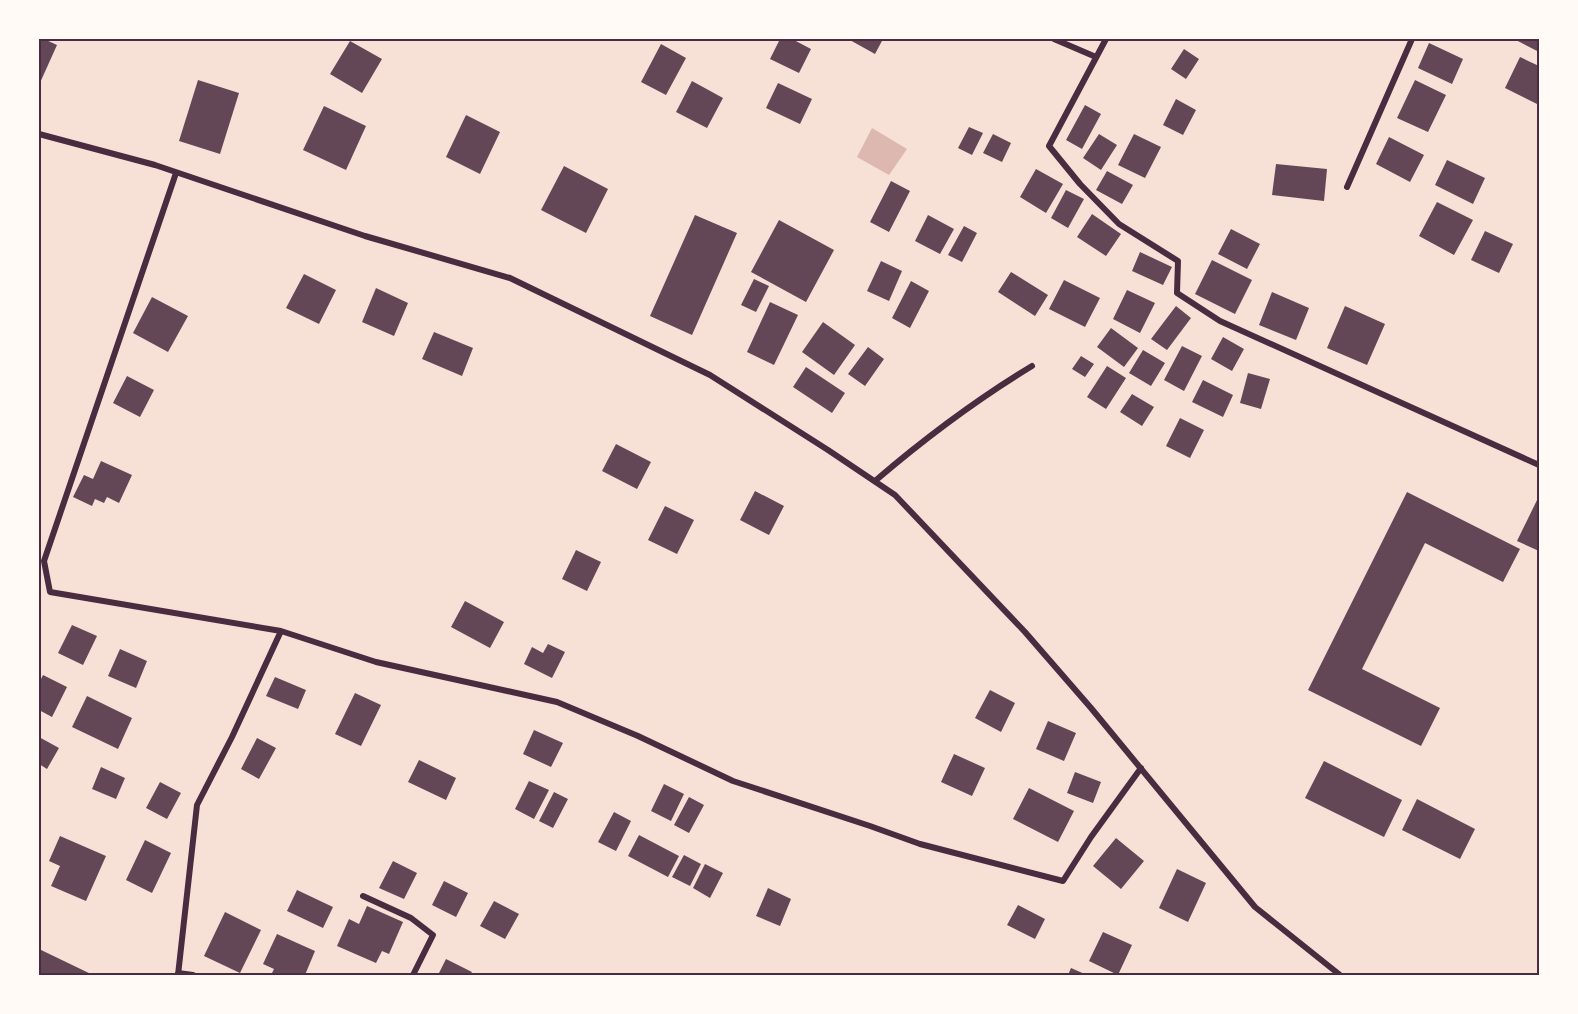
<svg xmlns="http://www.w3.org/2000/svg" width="1578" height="1014" font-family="'Varela Round',sans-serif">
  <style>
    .water { fill: #dcb8b0 }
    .building { fill: #644757 }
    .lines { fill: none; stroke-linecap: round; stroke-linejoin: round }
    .minor { stroke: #4a2c40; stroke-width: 6 }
    .neatline { fill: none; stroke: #4a2c40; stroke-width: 2 }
  </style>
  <rect width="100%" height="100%" fill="#f7e1d7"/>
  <path class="water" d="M872 128 907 149 889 175 857 157Z"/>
  <path class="building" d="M39 39H44L57 45 39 85Z
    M780 39H792L811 49 799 73 770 59Z
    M848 39H883L875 54Z
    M1514 39H1539V52Z
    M350 41 382 59 362 93 330 74Z
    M1429 43 1463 59 1452 84 1418 68Z
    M661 44 686 58 666 95 641 82Z
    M1184 49 1199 59 1186 79 1171 69Z
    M1520 57 1539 66V105L1505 88Z
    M198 80 239 93 220 154 179 141Z
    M1415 80 1446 95 1428 132 1397 118Z
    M692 81 723 98 707 128 676 112Z
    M778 83 812 99 800 124 766 108Z
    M1176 99 1196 110 1183 135 1163 125Z
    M1085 105 1101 114 1082 149 1066 140Z
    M324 106 366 126 346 170 303 150Z
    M466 115 500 132 480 174 446 157Z
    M969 127 983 133 972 155 958 148Z
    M993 134 1011 143 1002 162 983 153Z
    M1099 134 1117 145 1101 170 1083 158Z
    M1134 134 1161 147 1145 178 1118 165Z
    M1389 137 1424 155 1410 182 1376 164Z
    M1447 160 1485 178 1473 204 1435 185Z
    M1276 164 1327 169 1324 201 1272 195Z
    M564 166 608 189 586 233 541 210Z
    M1036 169 1063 184 1046 213 1020 197Z
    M1107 171 1133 185 1122 204 1096 190Z
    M891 181 910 191 889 232 870 222Z
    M1066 190 1084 199 1068 228 1051 218Z
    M1437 202 1473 220 1454 255 1419 236Z
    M1092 214 1121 234 1106 256 1077 237Z
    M695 215 737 233 692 335 650 316Z
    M928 215 954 229 940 254 915 241Z
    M779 220 834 250 806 302 751 272Z
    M964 226 977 233 962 262 948 255Z
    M1231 229 1260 244 1247 269 1218 254Z
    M1485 231 1513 244 1499 273 1471 260Z
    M1140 252 1172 267 1163 285 1132 271Z
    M1212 260 1252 280 1235 314 1195 294Z
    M881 261 902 271 889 301 867 291Z
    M1011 272 1048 295 1035 316 998 292Z
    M304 274 336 290 319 324 286 308Z
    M754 279 769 286 756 312 741 305Z
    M1064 280 1100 298 1085 327 1049 309Z
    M911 281 929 291 910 328 892 318Z
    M376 288 408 303 394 336 362 322Z
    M1127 290 1155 303 1140 333 1113 319Z
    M1272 292 1309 308 1296 340 1259 325Z
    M152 297 188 316 168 352 133 333Z
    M770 302 798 315 774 365 747 352Z
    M1176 306 1191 318 1167 350 1151 339Z
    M1345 306 1385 324 1367 365 1327 348Z
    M823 322 855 345 834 375 802 352Z
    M1111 328 1138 348 1124 367 1097 347Z
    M434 332 473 348 462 376 422 359Z
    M1223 337 1244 349 1232 371 1211 359Z
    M1182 346 1202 356 1184 391 1164 380Z
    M868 347 884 359 865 386 848 374Z
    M1143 350 1165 363 1151 386 1129 373Z
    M1081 356 1094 364 1085 377 1072 369Z
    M1107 366 1126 378 1106 409 1087 397Z
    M806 367 845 393 832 413 793 387Z
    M1248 373 1270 379 1261 409 1240 403Z
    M127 376 154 390 140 417 113 403Z
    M1203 380 1233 395 1223 417 1192 402Z
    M1132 394 1154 407 1142 426 1120 412Z
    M1180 418 1204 430 1190 458 1166 446Z
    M616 444 651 462 637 489 602 471Z
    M101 461 132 475 119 503 107 497 104 503 95 499 92 506 73 497 84 475 93 479Z
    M755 491 784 506 769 535 740 520Z
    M1407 492 1520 549 1503 582 1425 543 1362 669 1440 708 1421 746 1308 690Z
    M1539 496V551L1517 541Z
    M665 506 694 520 677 554 648 540Z
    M576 550 601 562 587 591 562 579Z
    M465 601 504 622 490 648 451 627Z
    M72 625 97 636 83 665 58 653Z
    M548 644 565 652 552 678 524 664 532 647 543 653Z
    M120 649 147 661 136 688 108 676Z
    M43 675 67 687 52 717 39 710V683Z
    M275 677 306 690 298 709 266 696Z
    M990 690 1015 703 1001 732 975 718Z
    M355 693 381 705 361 746 335 734Z
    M87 696 132 718 118 749 72 727Z
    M1048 721 1076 733 1064 761 1036 749Z
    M534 730 563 743 551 767 523 754Z
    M39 737 59 748 47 769 39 764Z
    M257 738 276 748 259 779 241 769Z
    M954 754 985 768 972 796 941 782Z
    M419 760 456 778 446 800 408 782Z
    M1324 761 1402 800 1384 837 1305 798Z
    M101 767 125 778 116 799 92 789Z
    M1075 772 1101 782 1093 803 1067 793Z
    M529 781 549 790 534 819 515 809Z
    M160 782 181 793 167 819 146 808Z
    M664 784 684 794 671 821 651 811Z
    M1029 788 1074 811 1058 842 1013 819Z
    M554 792 568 799 553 828 539 821Z
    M689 797 704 805 689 833 674 825Z
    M1417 799 1475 829 1460 859 1402 830Z
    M614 812 631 821 616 851 598 842Z
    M639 835 679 856 668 877 628 856Z
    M60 836 106 856 86 901 51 886 60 866 49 861Z
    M1116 838 1144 861 1121 889 1093 866Z
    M145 840 171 853 152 893 126 880Z
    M684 855 701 864 690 886 672 877Z
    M393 861 417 873 404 899 379 888Z
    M705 864 723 873 710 898 693 888Z
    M1177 869 1206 883 1188 922 1159 908Z
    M444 881 468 893 456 917 432 905Z
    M768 888 791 899 780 926 756 916Z
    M297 890 333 907 323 928 287 911Z
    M494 901 519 914 505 939 480 926Z
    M1018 905 1045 919 1035 939 1007 925Z
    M367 906 403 922 389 954 382 951 376 963 337 946 349 919 359 924Z
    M225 912 261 930 240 973 204 956Z
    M1103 932 1132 945 1118 975 1089 961Z
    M277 934 315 951 305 975H271L274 969 263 964Z
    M39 949 93 975H39Z
    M446 959 472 972 470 975H438Z
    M1071 968 1087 975H1068Z"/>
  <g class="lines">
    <path class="minor" d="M1054 39 1096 57
      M1106 39 1049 146 1080 184 1119 224 1178 261 1177 293 1220 321 1539 465
      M39 134 155 165 365 236 510 278 710 375 828 450 895 495 1025 632 1091 708 1255 907 1340 975
      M176 173 44 561 50 592 281 631
      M1347 187 1412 39
      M875 481C924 439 976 400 1032 366
      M363 896 411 918 433 935 413 975
      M178 973 193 975
      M178 975 197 805 232 737 281 631 376 662 557 702 638 736 733 781 870 826 920 844 1063 881 1091 837 1141 768"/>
  </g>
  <rect width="1578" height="1014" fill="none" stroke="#fffaf5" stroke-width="81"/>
  <rect x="40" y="40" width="1498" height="934" class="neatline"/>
</svg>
